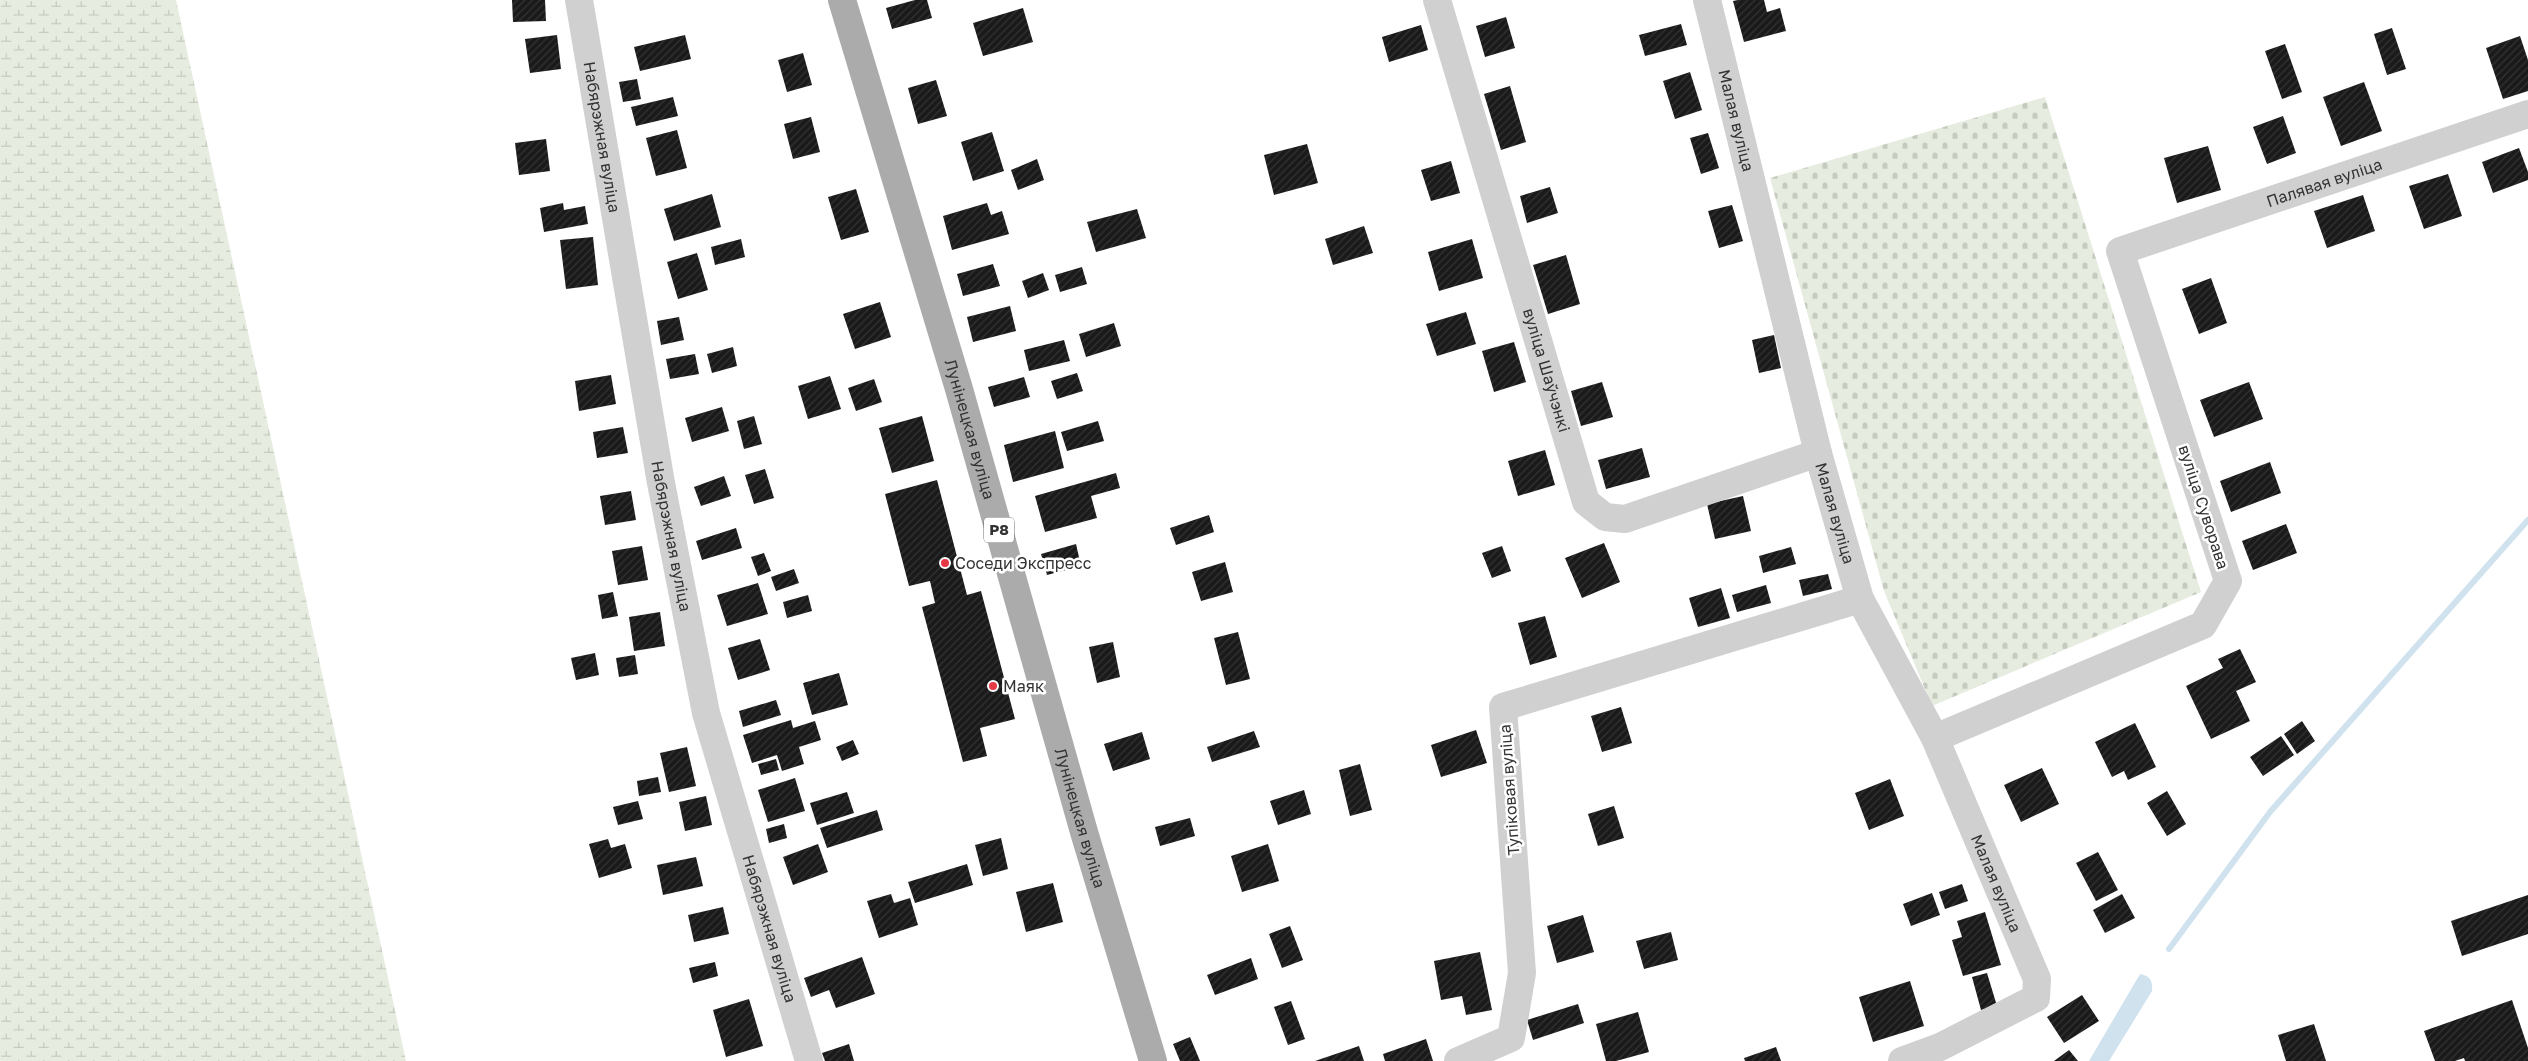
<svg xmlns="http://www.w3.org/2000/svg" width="2528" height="1061" font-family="'Golos Text',sans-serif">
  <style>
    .wetland { fill: url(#wetland-marsh) }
    .cemetery { fill: url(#cemetery-stones) }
    .water { fill: #cfe2ee }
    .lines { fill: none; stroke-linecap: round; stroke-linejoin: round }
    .stream { stroke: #cfe2ee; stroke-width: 6 }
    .building { fill: url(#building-hatch) }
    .minor { stroke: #d0d0d0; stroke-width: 28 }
    .major { stroke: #ababab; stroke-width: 28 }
    .poi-dot { fill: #e63946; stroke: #fff; stroke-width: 2 }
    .labels { text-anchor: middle; stroke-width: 5; stroke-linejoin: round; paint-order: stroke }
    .shield { fill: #fff; stroke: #707070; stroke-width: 1 }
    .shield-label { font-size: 15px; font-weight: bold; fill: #333 }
    .street-label { font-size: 16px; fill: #333; stroke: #fff }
    .poi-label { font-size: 16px; fill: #333; stroke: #fff; text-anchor: start }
  </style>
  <defs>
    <pattern id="wetland-marsh" width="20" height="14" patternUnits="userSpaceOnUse" patternTransform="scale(1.25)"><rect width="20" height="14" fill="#e6ecdf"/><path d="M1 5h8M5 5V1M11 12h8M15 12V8" fill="none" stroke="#c6cbc0"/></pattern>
    <pattern id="cemetery-stones" width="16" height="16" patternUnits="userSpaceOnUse" patternTransform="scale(1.25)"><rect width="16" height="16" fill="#e6ecdf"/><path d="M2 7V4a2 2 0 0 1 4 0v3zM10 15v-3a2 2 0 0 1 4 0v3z" fill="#c6cbc0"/></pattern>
    <pattern id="building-hatch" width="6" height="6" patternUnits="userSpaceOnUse" patternTransform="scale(1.25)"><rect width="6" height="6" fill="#1a1a1a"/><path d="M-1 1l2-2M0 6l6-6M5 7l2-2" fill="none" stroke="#333"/></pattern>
  </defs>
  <rect width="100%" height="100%" fill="#fff"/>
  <path class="wetland" d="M0 0H176L406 1061H0Z"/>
  <path class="cemetery" d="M2045 97 2201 592 1932 706 1884 591 1770 178Z"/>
  <path class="water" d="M2140 974C2150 976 2153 981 2152 991L2109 1061H2089Z"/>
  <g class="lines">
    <path class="stream" d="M2169 949 2270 812 2528 520"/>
  </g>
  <path class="building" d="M512 0H545L546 21 513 22Z
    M915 0H927L932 18 892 29 886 8Z
    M1738 0H1764L1767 12 1780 8 1786 31 1744 42 1733 1Z
    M1023 8 1033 42 983 56 973 23Z
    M1506 17 1515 48 1485 57 1476 26Z
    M1681 24 1687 45 1645 56 1639 35Z
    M1421 25 1428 50 1389 62 1382 37Z
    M2392 28 2406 69 2387 75 2374 34Z
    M557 35 561 69 530 73 525 39Z
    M685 35 691 59 640 71 634 47Z
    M2520 36 2528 60V91L2503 99 2486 48Z
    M2285 44 2302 92 2282 99 2265 51Z
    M803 53 812 85 787 92 778 60Z
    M1690 72 1702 110 1675 119 1663 81Z
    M637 79 641 99 623 102 619 82Z
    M936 80 947 116 918 124 908 88Z
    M2364 82 2382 131 2341 146 2323 97Z
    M1510 86 1526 142 1501 150 1484 94Z
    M673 97 678 116 636 126 631 107Z
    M2283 116 2296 153 2267 164 2253 127Z
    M811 117 820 152 793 159 784 124Z
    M677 130 687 168 656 176 646 138Z
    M992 132 1004 171 973 181 961 142Z
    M1708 133 1719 168 1701 174 1690 138Z
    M546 139 550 171 519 175 515 143Z
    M1307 144 1318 183 1274 195 1264 155Z
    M2208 146 2221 190 2177 203 2164 158Z
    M2519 148 2528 172V180L2493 193 2482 162Z
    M1037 159 1044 180 1018 190 1011 170Z
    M1451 161 1460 193 1431 201 1421 170Z
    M2448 174 2462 216 2424 229 2409 186Z
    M1550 187 1558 213 1527 223 1520 196Z
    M856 189 869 232 841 240 828 197Z
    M712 194 721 227 674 241 664 209Z
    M2363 195 2375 231 2327 248 2314 211Z
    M563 203 564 210 585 206 588 224 544 232 540 208Z
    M987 203 991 215 1002 211 1009 234 952 250 943 216Z
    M1732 205 1743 241 1719 248 1708 211Z
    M1137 209 1146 238 1096 252 1087 222Z
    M1364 226 1373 253 1333 265 1325 239Z
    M593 237 598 285 566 289 560 240Z
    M741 239 745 257 715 265 711 247Z
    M1472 239 1483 278 1439 291 1428 252Z
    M697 253 708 290 678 299 667 262Z
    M1566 255 1580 304 1548 314 1533 265Z
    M993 264 1000 286 963 296 957 274Z
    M1082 267 1087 284 1060 292 1055 275Z
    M1043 273 1049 290 1028 298 1022 281Z
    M2211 278 2227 323 2199 334 2182 289Z
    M880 302 891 337 855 349 843 314Z
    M1010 306 1016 331 973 342 967 317Z
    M1466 312 1476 344 1437 356 1426 324Z
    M679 317 684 340 661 345 657 321Z
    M1114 323 1121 346 1086 357 1079 334Z
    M1774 335 1781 368 1759 373 1752 340Z
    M1064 340 1070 361 1029 371 1024 350Z
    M1514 342 1526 382 1494 392 1482 351Z
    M733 347 737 366 712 373 707 354Z
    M695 354 699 374 670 379 666 359Z
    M1077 373 1083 391 1057 399 1051 381Z
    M611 375 616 404 579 411 575 381Z
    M830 376 841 409 808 419 798 386Z
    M1024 377 1030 397 994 407 988 387Z
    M874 379 882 402 856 411 848 388Z
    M1602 382 1613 417 1581 426 1571 391Z
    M2249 382 2263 419 2214 437 2200 400Z
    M722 407 729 431 692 442 685 418Z
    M754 416 762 444 744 449 737 421Z
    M922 416 934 461 892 473 879 428Z
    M1098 421 1104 441 1067 451 1061 432Z
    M623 427 628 453 597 458 593 432Z
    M1055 431 1064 468 1013 482 1004 445Z
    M1642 448 1650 477 1606 489 1598 460Z
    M1545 450 1555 485 1518 496 1508 461Z
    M2270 462 2281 493 2231 512 2220 481Z
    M765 469 774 498 754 504 745 475Z
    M1116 473 1120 488 1091 496 1097 518 1045 532 1035 496Z
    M724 476 731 496 701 506 694 487Z
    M937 480 967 595 981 591 1015 719 980 728 987 756 963 762 922 607 935 603 930 581 909 586 885 494Z
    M631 491 636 520 605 525 600 496Z
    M1743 496 1751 531 1715 539 1707 504Z
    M1209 515 1214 532 1176 545 1170 528Z
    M2286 524 2297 553 2253 570 2242 541Z
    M736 528 742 548 702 560 696 541Z
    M1604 543 1620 582 1582 598 1565 558Z
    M1076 544 1081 566 1047 575 1041 554Z
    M642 546 648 580 618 585 612 551Z
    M1502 546 1511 571 1492 578 1482 553Z
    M1791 547 1796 564 1763 573 1759 556Z
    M764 553 771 571 758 576 751 557Z
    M1225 562 1233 592 1201 601 1192 572Z
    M794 569 799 583 776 591 771 577Z
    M1828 574 1832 589 1803 596 1799 580Z
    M758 583 768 614 727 626 717 595Z
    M1766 585 1771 603 1737 612 1732 595Z
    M1721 588 1730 618 1698 627 1689 598Z
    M613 592 618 616 602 619 598 595Z
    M808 595 812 611 787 618 783 602Z
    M660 612 665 646 634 651 629 617Z
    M1545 616 1557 657 1530 665 1518 623Z
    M1238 632 1250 679 1226 685 1214 638Z
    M760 639 770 670 738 680 728 648Z
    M1113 642 1120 677 1097 683 1089 647Z
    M2240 649 2256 682 2236 691 2250 721 2211 739 2186 686 2223 668 2218 659Z
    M595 653 599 675 576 680 571 658Z
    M635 655 638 674 619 677 616 658Z
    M839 673 848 705 812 715 803 683Z
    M776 700 781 715 743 727 739 711Z
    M1621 707 1632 743 1602 752 1591 716Z
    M791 720 793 728 815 721 821 740 799 747 804 764 782 771 777 755 752 763 743 735Z
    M2302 721 2315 741 2297 754 2284 734Z
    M2135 723 2156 767 2128 780 2124 771 2112 777 2095 742Z
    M1476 730 1487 763 1441 777 1431 745Z
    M1254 731 1260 747 1212 762 1207 747Z
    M1142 732 1150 759 1113 771 1104 744Z
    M2281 736 2294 755 2263 776 2250 757Z
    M853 740 859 754 842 761 836 747Z
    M687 747 696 786 669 792 660 753Z
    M776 759 779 770 761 775 758 764Z
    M1360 764 1372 810 1350 816 1339 770Z
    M2042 768 2059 804 2021 822 2004 785Z
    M658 777 661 792 639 796 637 781Z
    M795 778 805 811 768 822 758 790Z
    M1890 779 1904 816 1869 830 1855 793Z
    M1304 790 1311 814 1278 825 1270 801Z
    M2167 791 2186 824 2167 836 2147 803Z
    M847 792 854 813 817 825 810 803Z
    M706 796 712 825 685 831 679 802Z
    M638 801 643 819 618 825 613 807Z
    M1614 806 1624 838 1598 846 1588 814Z
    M877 810 883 830 827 848 820 828Z
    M1190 818 1195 836 1160 846 1155 827Z
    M784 824 787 838 769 843 766 829Z
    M1001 838 1008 869 983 876 975 845Z
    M608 839 611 848 625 844 632 868 599 878 589 844Z
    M818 844 828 872 793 885 783 857Z
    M1268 844 1279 881 1242 892 1231 856Z
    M2098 852 2118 890 2096 901 2076 863Z
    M696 857 703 886 663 895 657 865Z
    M967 864 973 885 915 903 908 882Z
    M1053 883 1063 922 1026 932 1016 892Z
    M1962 884 1968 901 1945 909 1939 892Z
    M1932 893 1940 915 1911 926 1903 904Z
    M891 894 894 903 910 898 918 925 879 938 867 901Z
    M2122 894 2135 918 2105 933 2093 910Z
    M2528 895V934L2462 956 2451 921Z
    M723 907 729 934 694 942 688 915Z
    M1985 912 2001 965 1963 976 1952 940 1962 937 1957 921Z
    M1583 915 1594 952 1557 963 1547 926Z
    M1290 926 1303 960 1282 968 1269 934Z
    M1671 932 1678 960 1644 969 1636 941Z
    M1480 952 1492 1010 1466 1015 1462 996 1441 1000 1434 961Z
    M862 957 875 994 836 1008 829 990 811 997 804 978Z
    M1251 958 1258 979 1215 995 1207 975Z
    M715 962 718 976 693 983 689 968Z
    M1987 973 1997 1006 1981 1010 1972 977Z
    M1910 981 1924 1026 1873 1042 1859 997Z
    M2082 995 2099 1021 2064 1043 2047 1017Z
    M749 999 763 1046 726 1057 713 1010Z
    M2512 1000 2528 1048V1061H2465L2464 1058 2455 1061H2435L2424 1031Z
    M1291 1001 1305 1039 1288 1045 1274 1007Z
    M1578 1004 1584 1023 1533 1040 1527 1020Z
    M1638 1012 1649 1052 1616 1061H1606L1596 1024Z
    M2314 1024 2326 1061H2286L2278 1035Z
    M1190 1037 1200 1061H1180L1173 1044Z
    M1426 1039 1433 1061H1385L1383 1054Z
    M849 1044 854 1061H825L822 1053Z
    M1359 1046 1364 1061H1315Z
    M1776 1047 1781 1061H1745L1744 1058Z
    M2069 1050 2078 1061H2054Z"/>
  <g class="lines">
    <g class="minor">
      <path id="s1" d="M579 0 661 483 706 713 809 1061"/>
      <path id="s2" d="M1437 0 1586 502 1605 517 1625 519 1818 453"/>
      <path id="s3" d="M1707 0 1818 453 1860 599 1935 738 2037 979 2036 998 1940 1047 1902 1061"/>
      <path id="s4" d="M1935 738 2203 625 2228 581 2120 251 2528 114"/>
      <path d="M1458 1061 1511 1038 1522 973 1503 707 1860 599"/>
    </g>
    <path class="major" id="s5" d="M842 0 959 389 1084 832 1153 1061"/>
  </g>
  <g class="poi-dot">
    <circle cx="945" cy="563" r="5"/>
    <circle cx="993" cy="686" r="5"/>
  </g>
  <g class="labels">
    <rect class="shield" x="984" y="517.5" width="30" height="25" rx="4"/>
    <g class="shield-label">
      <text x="999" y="535">Р8</text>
    </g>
    <g class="street-label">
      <text dy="6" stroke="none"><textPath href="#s3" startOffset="124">Малая вуліца</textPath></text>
      <text dy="6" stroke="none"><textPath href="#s1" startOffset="139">Набярэжная вуліца</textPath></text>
      <text dy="6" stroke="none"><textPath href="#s4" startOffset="904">Палявая вуліца</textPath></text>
      <text dy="6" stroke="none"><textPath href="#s2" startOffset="386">вуліца Шаўчэнкі</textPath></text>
      <text dy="6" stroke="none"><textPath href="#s5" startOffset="448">Лунінецкая вуліца</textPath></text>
      <text transform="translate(2204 507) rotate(72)" y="6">вуліца Суворава</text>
      <text dy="6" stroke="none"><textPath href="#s3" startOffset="529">Малая вуліца</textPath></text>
      <text dy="6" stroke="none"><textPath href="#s1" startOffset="544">Набярэжная вуліца</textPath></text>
      <text transform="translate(1509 790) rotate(-94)" y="6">Тупіковая вуліца</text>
      <text dy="6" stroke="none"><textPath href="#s5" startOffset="852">Лунінецкая вуліца</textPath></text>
      <text dy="6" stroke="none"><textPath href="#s3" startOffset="934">Малая вуліца</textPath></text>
      <text dy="6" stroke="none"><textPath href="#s1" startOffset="949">Набярэжная вуліца</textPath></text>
    </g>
    <g class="poi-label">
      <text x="955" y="569">Соседи Экспресс</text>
      <text x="1003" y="692">Маяк</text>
    </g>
  </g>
</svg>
